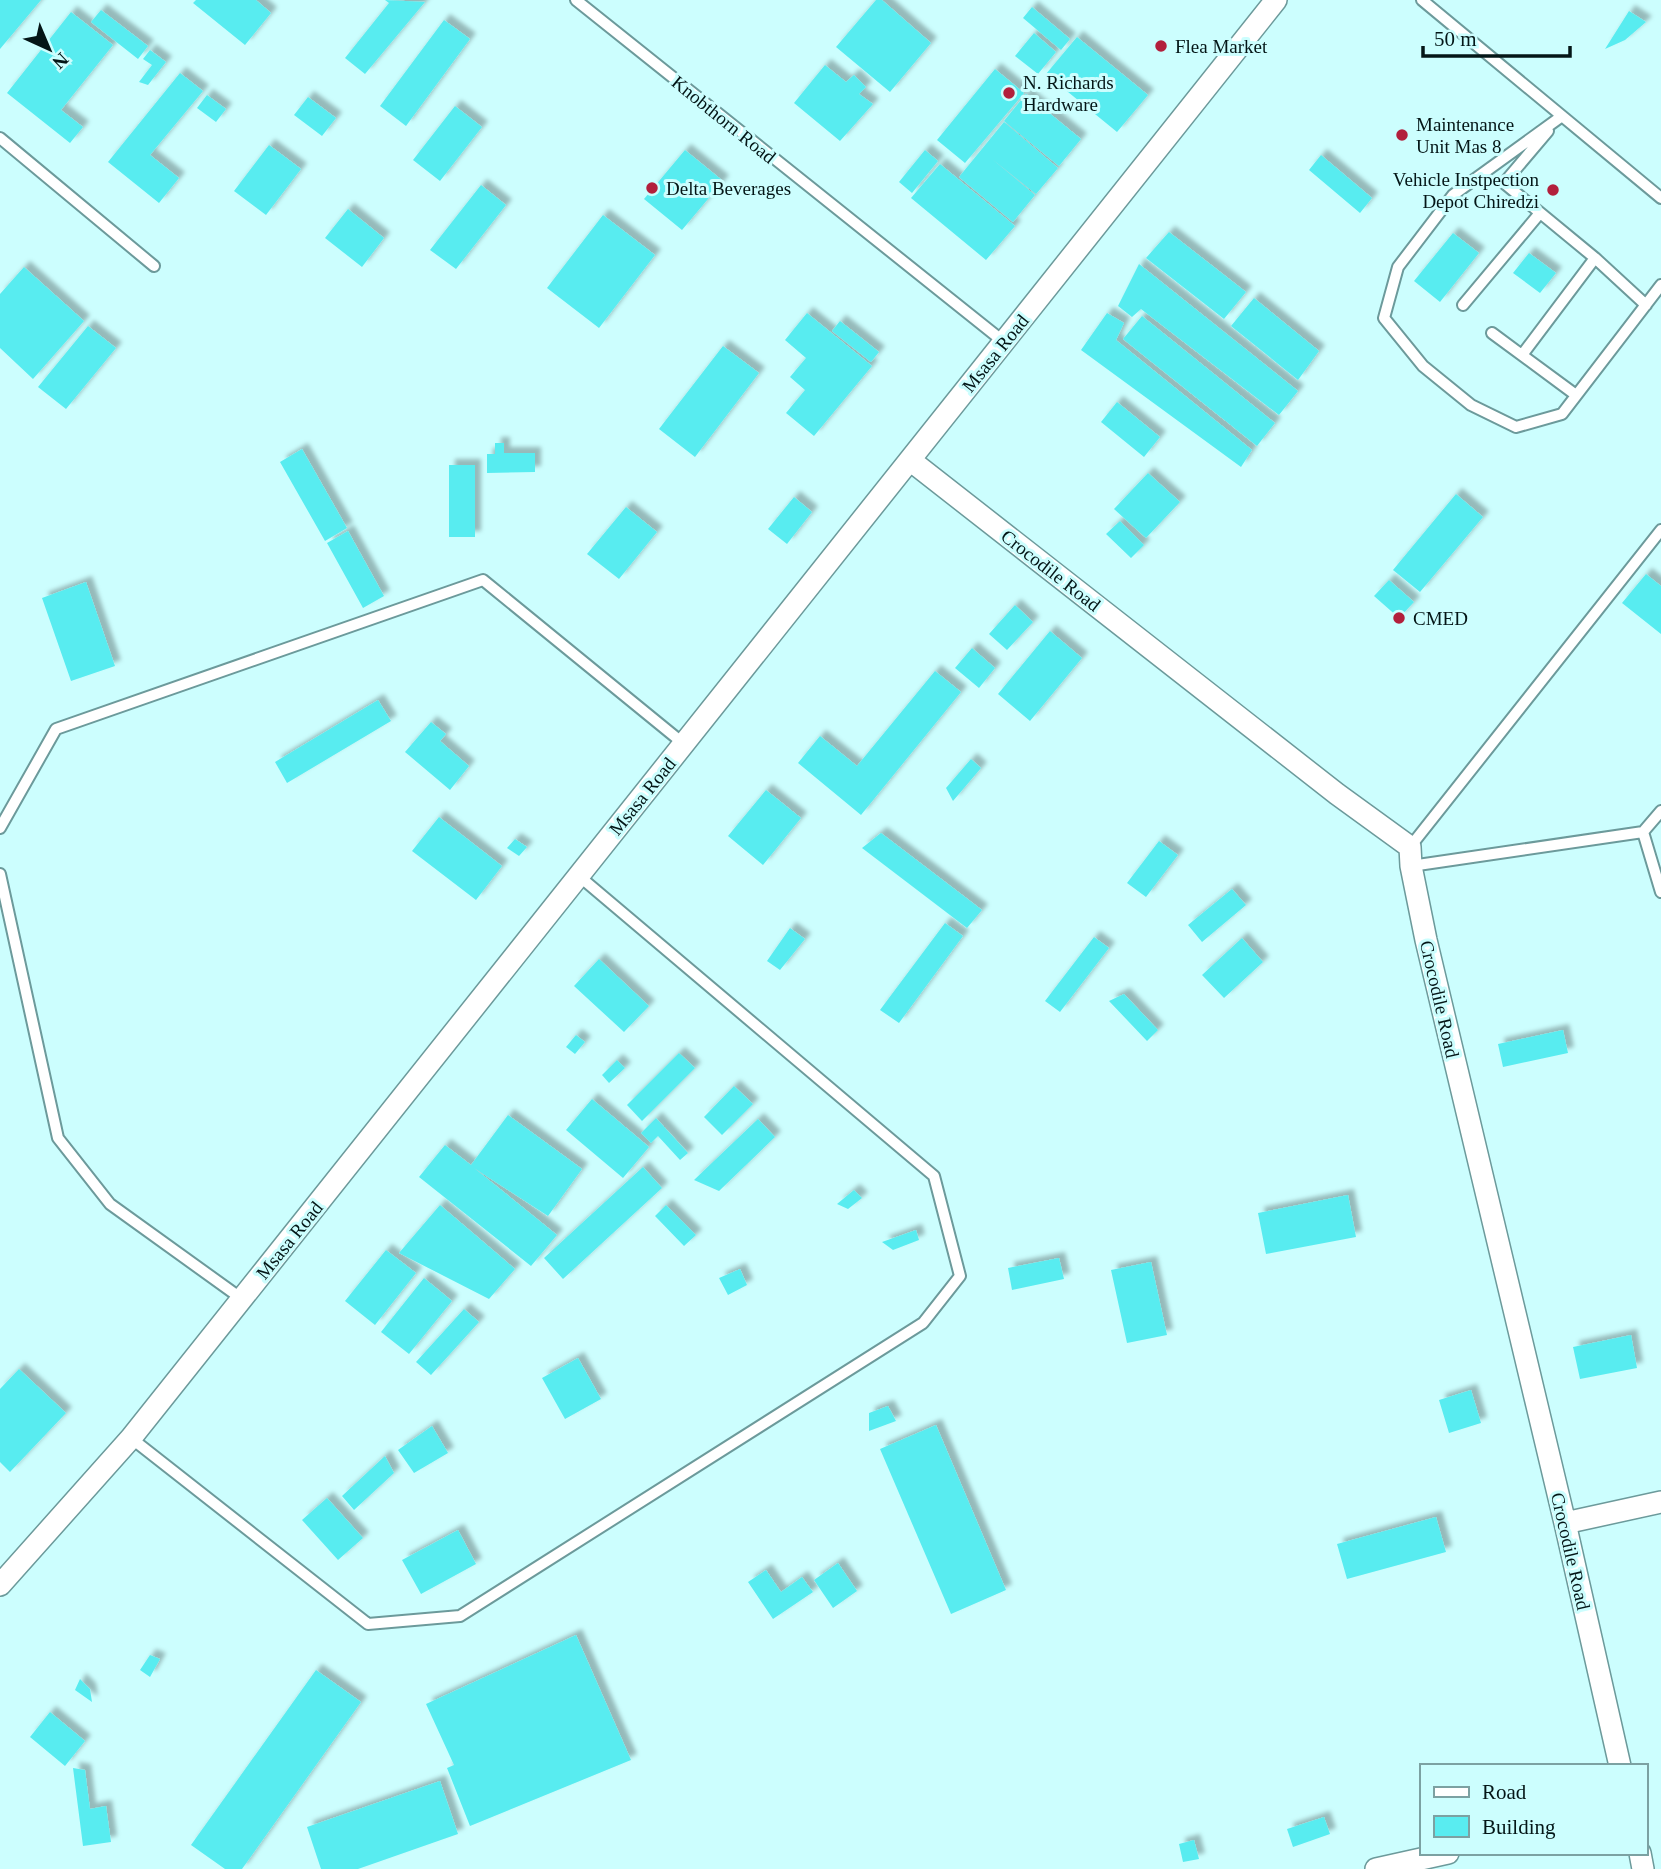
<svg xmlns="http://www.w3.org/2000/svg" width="1661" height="1869" font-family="Georgia,serif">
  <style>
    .building { fill: #59ecf0; filter: url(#shadow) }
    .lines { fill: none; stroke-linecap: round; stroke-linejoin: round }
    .lane-casing { stroke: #6c9a9b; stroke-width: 14 }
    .street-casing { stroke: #6c9a9b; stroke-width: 24 }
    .lane { stroke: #fff; stroke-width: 10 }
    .street { stroke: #fff; stroke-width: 21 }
    .poi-dot { fill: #b21f3c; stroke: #ccfefe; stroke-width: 2.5 }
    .labels { text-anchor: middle; stroke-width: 6; stroke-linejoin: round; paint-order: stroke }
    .poi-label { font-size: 19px; fill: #041617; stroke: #ccfefe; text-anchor: start }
    .street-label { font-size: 19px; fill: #041617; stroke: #ccfefe }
  </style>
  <defs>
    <filter id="shadow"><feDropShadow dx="6" dy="-6" stdDeviation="2" flood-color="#0004"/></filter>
  </defs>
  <rect width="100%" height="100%" fill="#ccfefe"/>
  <path class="building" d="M0 0H41L0 49Z
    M196 0H256L271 13 245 45 193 3Z
    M385 0 425 2 365 74 345 58 389 3Z
    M876 0H882L931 43 890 92 836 47Z
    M1032 7 1070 39 1061 50 1023 18Z
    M101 10 148 46 138 59 91 22Z
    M1629 11 1646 22 1625 40 1605 49Z
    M71 12 113 45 61 110 83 127 70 143 7 93Z
    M444 20 470 39 406 126 380 106Z
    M1034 33 1056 52 1038 74 1015 56Z
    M1077 37 1148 95 1117 132 1046 74Z
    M150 50 166 62 148 85 139 82 152 65 143 59Z
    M825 65 846 82 854 75 866 87 859 94 873 104 840 141 794 103Z
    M995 69 1024 93 965 163 937 140Z
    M180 73 203 91 150 155 179 178 159 203 108 162Z
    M1026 94 1081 139 1059 166 1004 121Z
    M207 95 226 109 216 122 197 108Z
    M308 97 336 118 322 136 294 115Z
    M455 106 482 127 440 181 413 160Z
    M1004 122 1058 168 1036 194 992 159 1035 195 1013 222 959 177Z
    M269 145 301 169 266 215 234 191Z
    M685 150 723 181 682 230 644 199Z
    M925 150 938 161 912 193 899 182Z
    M1321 155 1372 198 1360 213 1309 170Z
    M940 164 1015 226 986 260 911 198Z
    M481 185 506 205 456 269 430 250Z
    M348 209 384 238 362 267 325 238Z
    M603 215 655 255 599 328 547 288Z
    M1169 232 1246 292 1224 319 1146 258Z
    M1453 233 1479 253 1440 302 1414 281Z
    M1529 253 1556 273 1540 293 1513 273Z
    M1139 264 1298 391 1279 415 1141 309 1132 317 1118 306Z
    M24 267 84 321 33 379 0 348V294Z
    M1254 298 1319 351 1298 380 1231 326Z
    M807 313 872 366 814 436 786 413 805 390 790 377 806 358 785 340Z
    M1107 313 1124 323 1116 340 1252 450 1241 467 1081 350Z
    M1142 316 1275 423 1257 446 1123 339Z
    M840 321 879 352 871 362 832 331Z
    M88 326 116 348 66 409 38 387Z
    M723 346 759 373 695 457 659 429Z
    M1117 402 1160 437 1144 457 1101 422Z
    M495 443H504V453H535V472L487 473V454H495Z
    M302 449 347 528 325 541 280 462Z
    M449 465H475V537H449Z
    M1148 473 1180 502 1146 538 1114 509Z
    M1456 494 1483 517 1420 592 1393 570Z
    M794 497 812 512 787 544 768 529Z
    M626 507 657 532 619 579 587 554Z
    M1120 521 1144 545 1131 558 1106 534Z
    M348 531 384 596 363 608 327 543Z
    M1646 574 1661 586V634L1622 603Z
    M1389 580 1414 602 1399 618 1374 596Z
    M86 582 115 666 71 681 42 598Z
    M1015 605 1033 622 1007 650 989 634Z
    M1050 631 1082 658 1030 721 998 694Z
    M972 648 995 668 979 688 955 668Z
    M935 671 961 692 861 815 798 763 820 736 857 766Z
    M378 700 391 721 287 783 275 762Z
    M431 722 446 734 440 741 469 766 450 790 405 752Z
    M971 759 981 768 953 801 946 788Z
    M766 790 801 818 763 865 728 836Z
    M439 817 502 866 476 900 412 851Z
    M881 833 982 910 967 928 862 848Z
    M515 839 527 847 519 856 507 848Z
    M1159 841 1178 855 1146 897 1127 883Z
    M1232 889 1246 905 1202 942 1188 925Z
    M945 923 963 936 899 1023 880 1010Z
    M790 928 805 939 780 970 767 961Z
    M1094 937 1109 948 1060 1012 1045 1001Z
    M1242 938 1263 962 1224 998 1202 975Z
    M599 959 649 1006 624 1032 574 986Z
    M1124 994 1158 1030 1147 1041 1109 1001Z
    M1563 1030 1568 1053 1503 1067 1498 1044Z
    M576 1035 585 1042 575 1054 566 1047Z
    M679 1053 695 1068 642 1121 627 1105Z
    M617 1060 625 1068 609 1083 602 1075Z
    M734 1086 753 1104 722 1135 704 1117Z
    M592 1099 649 1147 623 1178 566 1130Z
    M508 1115 582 1169 548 1216 474 1168 557 1235 531 1266 419 1177 445 1145 471 1165Z
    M656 1118 688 1153 680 1160 658 1136 651 1143 641 1133Z
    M758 1119 775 1137 719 1191 694 1180Z
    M643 1167 662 1188 563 1279 544 1258Z
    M854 1190 862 1198 848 1209 837 1204Z
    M1348 1195 1356 1237 1266 1254 1258 1213Z
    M440 1205 515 1269 489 1299 399 1253Z
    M666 1205 696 1235 684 1246 655 1216Z
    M916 1230 919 1240 893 1250 882 1242Z
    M386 1250 416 1273 375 1325 345 1301Z
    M1059 1258 1064 1279 1012 1290 1008 1268Z
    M1151 1262 1167 1335 1127 1343 1111 1270Z
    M740 1269 747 1285 728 1295 719 1278Z
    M424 1278 452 1301 409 1354 381 1332Z
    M464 1309 479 1322 431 1375 416 1362Z
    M1631 1335 1637 1368 1580 1379 1573 1347Z
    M578 1358 601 1399 565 1419 542 1378Z
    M19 1369 66 1413 10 1472 0 1462V1389Z
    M1471 1390 1481 1423 1449 1433 1439 1400Z
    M888 1406 896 1421 869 1431V1413Z
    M936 1425 1006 1590 951 1614 880 1449Z
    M432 1426 448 1453 414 1473 398 1450Z
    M385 1456 394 1473 354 1510 342 1496Z
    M327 1498 363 1538 338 1560 302 1520Z
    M1436 1517 1446 1552 1347 1579 1337 1544Z
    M458 1530 476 1564 421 1594 402 1560Z
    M838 1563 857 1591 833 1608 814 1580Z
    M766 1570 781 1592 802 1577 813 1592 773 1619 748 1582Z
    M576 1635 631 1760 470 1826 447 1768 454 1765 426 1704Z
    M150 1655 160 1659 150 1677 140 1670Z
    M316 1670 361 1702 242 1869H225L191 1845Z
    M80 1679 90 1689 92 1702 75 1690Z
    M50 1712 85 1741 65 1766 30 1737Z
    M73 1768 85 1770 90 1809 106 1806 111 1842 83 1846Z
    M440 1781 458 1834 358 1869H321L307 1827Z
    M1324 1817 1330 1834 1293 1847 1287 1829Z
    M1194 1840 1199 1859 1183 1862 1179 1844Z"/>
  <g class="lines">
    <defs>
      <path id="lane" d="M576 0 1004 342
        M1422 0 1661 198
        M1562 116 1453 195 1398 267 1384 318 1423 366 1471 405 1516 427 1562 414 1661 285
        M1548 131 1504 183 1595 258 1646 305
        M0 138 154 266
        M1463 305 1540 213
        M1492 333 1576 395
        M1522 355 1595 258
        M1661 811 1643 832 1661 892
        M0 828 56 729 483 580 684 744
        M1410 847 1661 530
        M1411 866 1643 832
        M0 874 58 1138 110 1204 242 1299
        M131 1438 368 1624 460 1616 923 1323 960 1276 934 1176 579 876"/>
      <path id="street" d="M910 460 1337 794 1410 847 1411 866 1426 940 1565 1523 1620 1766
        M1565 1523 1661 1502
        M0 1585 131 1438 1276 0
        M1640 1853 1643 1869
        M1376 1869 1448 1853"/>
    </defs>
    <use href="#lane" class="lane-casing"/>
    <use href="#street" class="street-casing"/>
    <use href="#lane" class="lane"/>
    <use href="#street" class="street"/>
  </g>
  <g class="poi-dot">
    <circle cx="1161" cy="46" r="7"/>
    <circle cx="1009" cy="93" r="7"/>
    <circle cx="1402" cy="135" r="7"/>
    <circle cx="652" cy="188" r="7"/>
    <circle cx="1553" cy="190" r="7"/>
    <circle cx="1399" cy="618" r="7"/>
  </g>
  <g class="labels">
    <g class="poi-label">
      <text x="1175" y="53">Flea Market</text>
      <text x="1023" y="89">N. Richards<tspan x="1023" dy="22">Hardware</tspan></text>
      <text x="1416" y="131">Maintenance<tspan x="1416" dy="22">Unit Mas 8</tspan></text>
      <text x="1539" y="186" text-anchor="end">Vehicle Instpection<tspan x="1539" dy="22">Depot Chiredzi</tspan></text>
      <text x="666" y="195">Delta Beverages</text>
      <text x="1413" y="625">CMED</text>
    </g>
    <g class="street-label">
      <text transform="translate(724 119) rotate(39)" y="7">Knobthorn Road</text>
      <text transform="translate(995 353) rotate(-51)" y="7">Msasa Road</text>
      <text transform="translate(1051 570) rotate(38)" y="7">Crocodile Road</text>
      <text transform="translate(642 796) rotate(-51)" y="7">Msasa Road</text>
      <text transform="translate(1440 999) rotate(77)" y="7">Crocodile Road</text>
      <text transform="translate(289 1240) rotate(-51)" y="7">Msasa Road</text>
      <text transform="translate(1571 1551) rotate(77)" y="7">Crocodile Road</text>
    </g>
  </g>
  <rect x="1420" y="1764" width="228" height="91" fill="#ccfefe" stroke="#7ca1a2" stroke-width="2"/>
  <rect x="1434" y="1787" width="35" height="10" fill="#ffffff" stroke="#7ca1a2" stroke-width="2"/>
  <text x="1482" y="1799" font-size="21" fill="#041617">Road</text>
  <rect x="1434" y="1816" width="35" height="21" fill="#59ecf0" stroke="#7ca1a2" stroke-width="2"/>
  <text x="1482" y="1834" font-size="21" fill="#041617">Building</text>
  <g transform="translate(49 49) rotate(136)" stroke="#ccfefe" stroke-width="5" paint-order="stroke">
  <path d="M0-5L12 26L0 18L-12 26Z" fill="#041617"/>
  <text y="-10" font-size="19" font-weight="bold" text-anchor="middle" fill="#041617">N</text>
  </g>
  <path d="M1423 46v10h147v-10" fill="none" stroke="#041617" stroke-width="3.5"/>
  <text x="1434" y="46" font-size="21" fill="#041617" stroke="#ccfefe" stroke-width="5" paint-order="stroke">50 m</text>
</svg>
